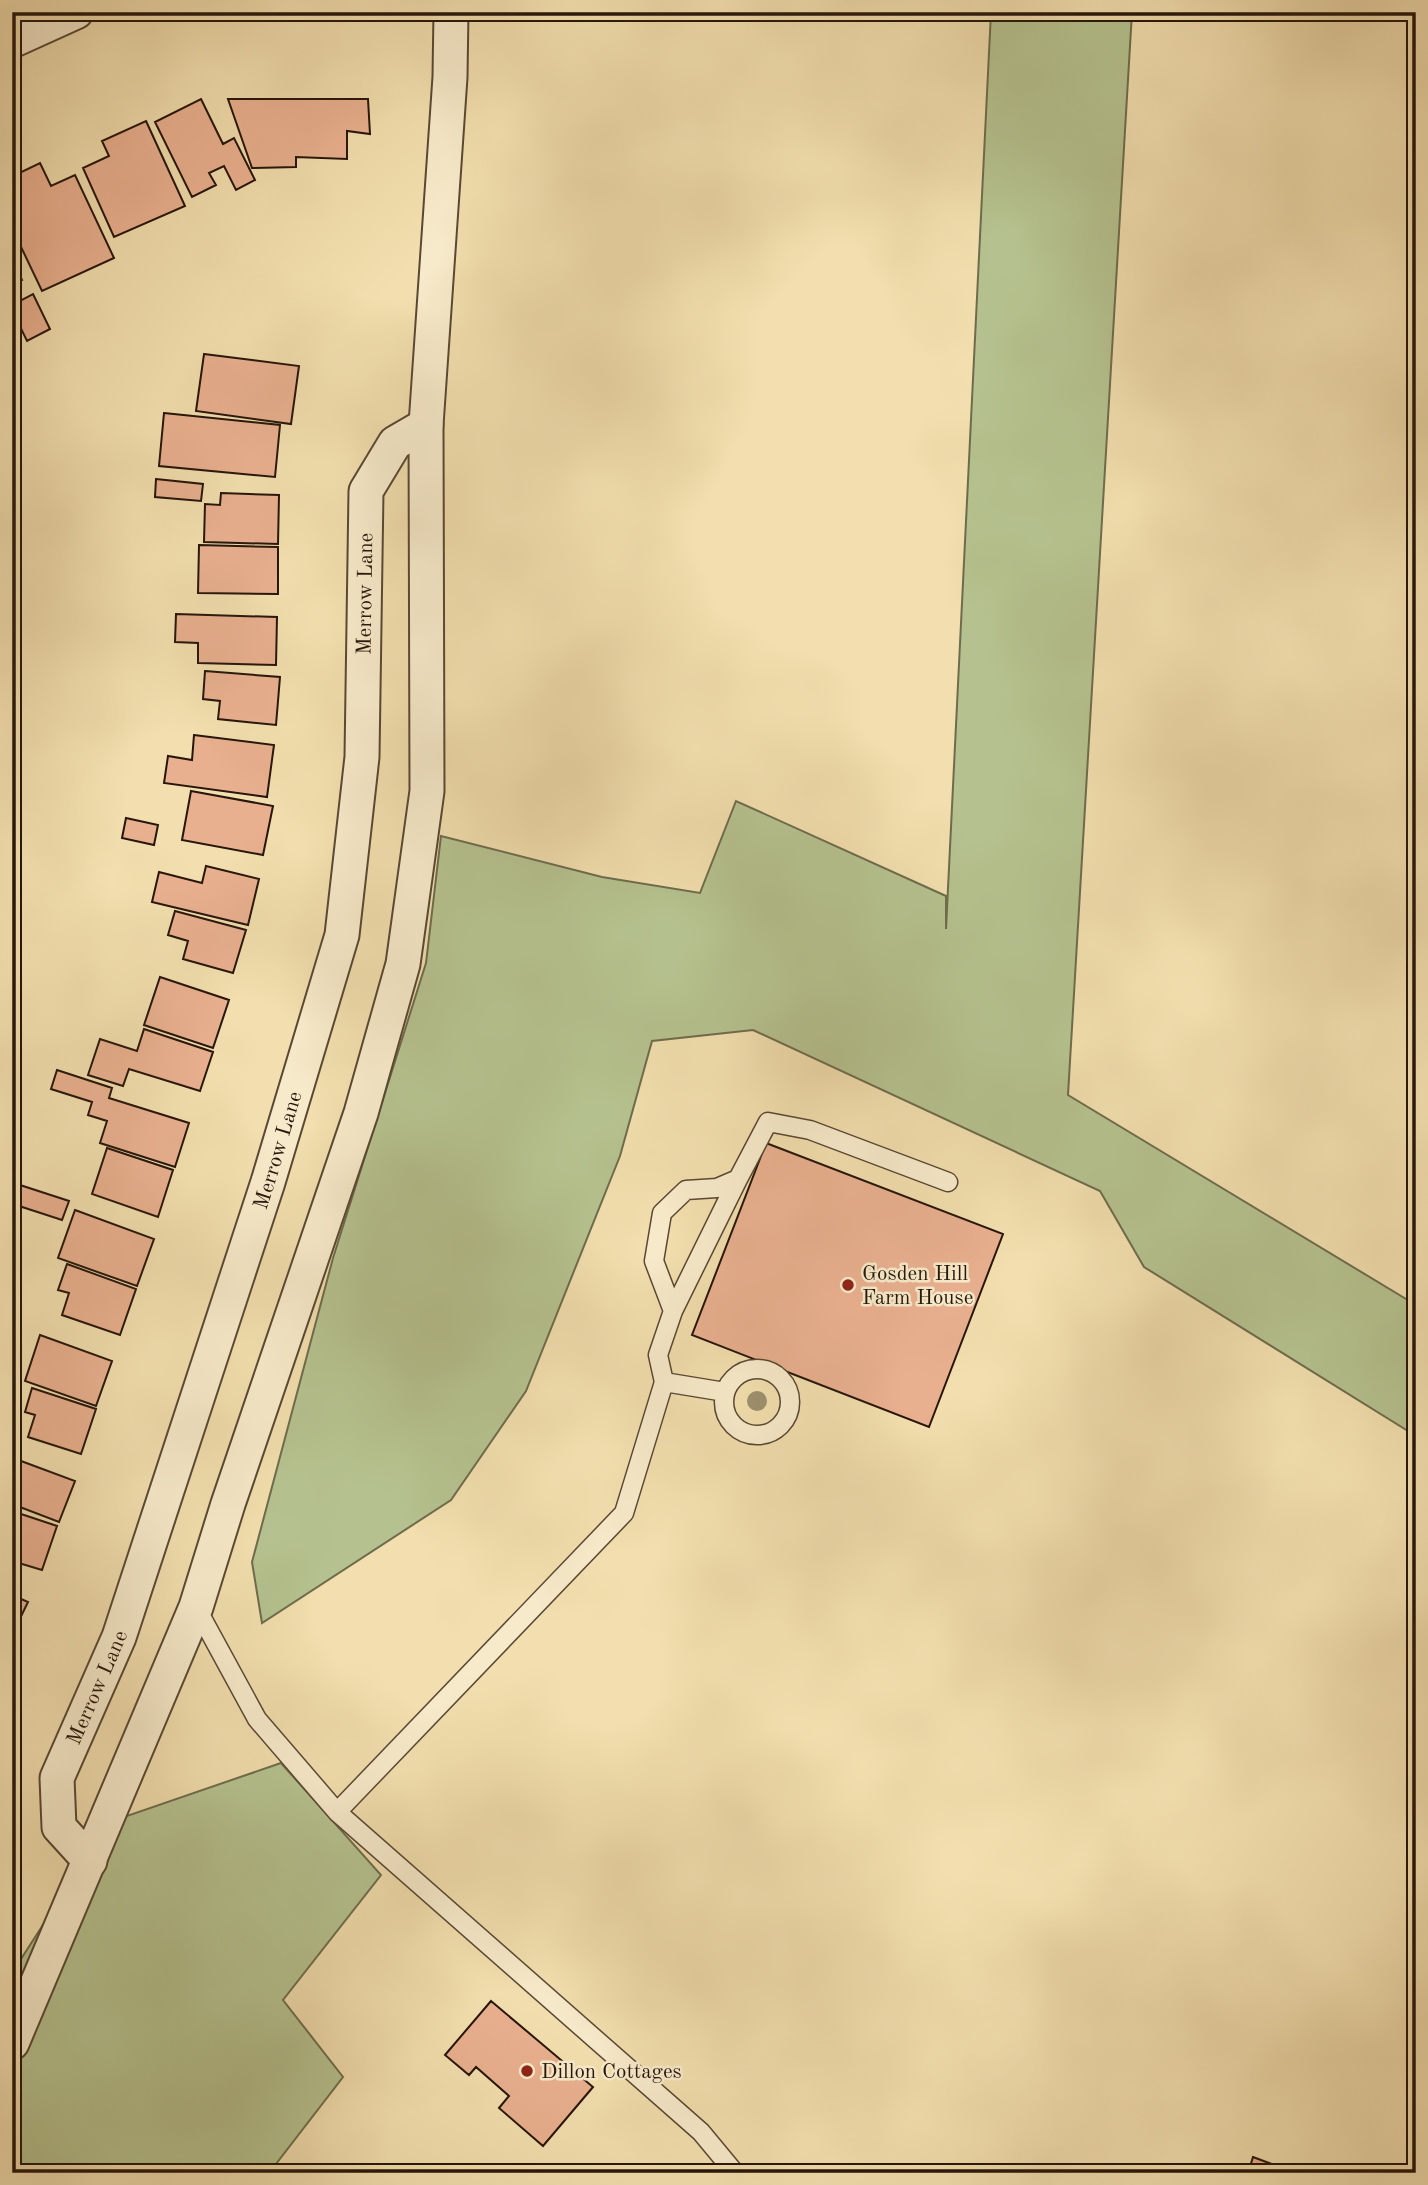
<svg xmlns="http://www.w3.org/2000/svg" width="1428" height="2185" font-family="'Old Standard TT',serif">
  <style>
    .green { fill: #b5c28f; stroke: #6e6c4d; stroke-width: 2 }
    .building { fill: #e9b08f; stroke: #26160b; stroke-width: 2 }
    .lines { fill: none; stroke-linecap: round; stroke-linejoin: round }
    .lane-casing { stroke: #594834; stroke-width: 21 }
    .street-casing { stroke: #594834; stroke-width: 37 }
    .lane { stroke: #f7eaca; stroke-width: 18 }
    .street { stroke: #f7eaca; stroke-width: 33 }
    .tree { fill: #9d916e }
    .poi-dot { fill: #8f2418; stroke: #f7eaca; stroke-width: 2.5 }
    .labels { text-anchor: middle; stroke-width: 5; stroke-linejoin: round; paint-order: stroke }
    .street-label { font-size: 21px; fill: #26160b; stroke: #f7eaca }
    .poi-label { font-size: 21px; fill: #26160b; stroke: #f7eaca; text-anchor: start }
  </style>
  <rect width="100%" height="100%" fill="#f2deae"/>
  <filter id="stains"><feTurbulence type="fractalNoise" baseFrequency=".00286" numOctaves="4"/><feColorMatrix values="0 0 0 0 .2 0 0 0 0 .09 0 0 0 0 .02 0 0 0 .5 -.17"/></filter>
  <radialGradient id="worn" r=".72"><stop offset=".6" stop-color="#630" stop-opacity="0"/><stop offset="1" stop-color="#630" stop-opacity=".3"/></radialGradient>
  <path class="green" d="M991 12H1132L1068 1095 1416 1305V1436L1144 1267 1100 1191 753 1030 652 1041 620 1156 526 1391 451 1500 262 1623 252 1562 333 1258 426 963 441 836 602 877 700 893 736 801 946 896V929Z
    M281 1763 381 1875 283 2000 343 2077 269 2173H12V1973L57 1903 118 1819Z"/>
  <path class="building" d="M201 99 223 144 234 138 255 180 236 190 224 166 209 173 216 185 192 197 155 122Z
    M228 99H368L370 134 347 131V159L296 157V167L252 168Z
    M146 121 185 206 114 237 83 168 109 156 102 141Z
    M40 163 51 186 75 175 114 258 42 291 12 228V194L20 191 13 176Z
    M12 260 22 280 12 285Z
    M33 294 50 329 27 341 12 310V305Z
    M204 354 299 366 291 424 196 411Z
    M164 413 280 425 275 477 159 466Z
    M156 479 203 484 201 501 155 497Z
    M221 493 279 495 278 544 204 542 205 504 220 505Z
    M199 545 278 547V594L198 593Z
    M176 614 277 617 276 665 198 663V643L175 642Z
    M205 671 280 677 276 725 218 719 220 701 203 699Z
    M194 735 274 745 267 797 164 783 168 756 192 760Z
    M191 791 273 806 263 855 182 840Z
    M126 818 158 825 154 845 122 838Z
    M206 866 259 879 248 925 152 902 159 872 202 883Z
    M175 911 246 930 233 973 183 959 188 941 168 935Z
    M160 977 229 1000 213 1048 144 1025Z
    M144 1029 213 1052 200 1091 129 1069 123 1086 88 1075 100 1039 137 1051Z
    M57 1070 112 1088 109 1098 189 1123 175 1167 100 1143 107 1121 88 1115 92 1102 51 1089Z
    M766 1143 1003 1234 929 1427 692 1335Z
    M107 1148 173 1170 158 1217 92 1194Z
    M20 1185 69 1201 62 1220 13 1204Z
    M75 1210 154 1239 137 1286 58 1258Z
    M67 1264 136 1289 120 1335 62 1315 69 1293 58 1290Z
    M40 1335 112 1361 96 1406 25 1381Z
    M32 1388 96 1409 81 1454 28 1437 35 1415 25 1412Z
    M21 1461 75 1481 59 1522 12 1504V1478H14Z
    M12 1511 57 1526 42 1570 12 1561Z
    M12 1595 28 1602 12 1635Z
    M491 2001 593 2087 543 2146 499 2108 509 2096 476 2067 469 2075 445 2055Z
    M1253 2157 1296 2173H1248Z"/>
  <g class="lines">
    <defs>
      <path id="lane" d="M673 1311 738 1179
        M724 1402a33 33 0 1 1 66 0a33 33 0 1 1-66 0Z
        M664 1382 658 1355 673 1311 654 1261 662 1213 686 1190 717 1188 738 1179 768 1122 810 1130 948 1182
        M196 1607 257 1719 337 1812 701 2132 735 2173
        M337 1812 624 1513 664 1382 725 1392"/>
      <g id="street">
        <path d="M12 41 76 12"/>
        <path id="s1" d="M90 1861 59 1827 57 1778 119 1637 268 1182 342 935 362 757 366 491 395 443 426 425"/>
        <path d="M12 2043 196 1607 228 1504 361 1113 403 964 427 791 426 425 450 77 451 12"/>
      </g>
    </defs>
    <use href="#lane" class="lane-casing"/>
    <use href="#street" class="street-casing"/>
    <use href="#lane" class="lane"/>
    <use href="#street" class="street"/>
  </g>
  <circle class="tree" cx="757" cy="1401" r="10"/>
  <g class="poi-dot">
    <circle cx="848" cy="1285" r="7"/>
    <circle cx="527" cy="2071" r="7"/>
  </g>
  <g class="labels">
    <g class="street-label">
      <text dy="7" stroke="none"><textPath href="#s1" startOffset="1328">Merrow Lane</textPath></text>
      <text dy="7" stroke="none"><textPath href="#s1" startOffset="761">Merrow Lane</textPath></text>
      <text dy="7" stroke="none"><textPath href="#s1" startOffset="194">Merrow Lane</textPath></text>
    </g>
    <g class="poi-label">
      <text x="862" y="1280">Gosden Hill<tspan x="862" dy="24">Farm House</tspan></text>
      <text x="541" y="2078">Dillon Cottages</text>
    </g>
  </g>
  <rect width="1428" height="2185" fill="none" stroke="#f2deae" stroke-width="42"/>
  <rect x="14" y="14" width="1400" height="2157" fill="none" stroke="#26160b" stroke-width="3.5"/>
  <rect x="21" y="21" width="1386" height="2143" fill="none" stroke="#26160b" stroke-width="2"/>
  <rect width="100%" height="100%" filter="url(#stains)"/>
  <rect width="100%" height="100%" fill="url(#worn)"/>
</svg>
